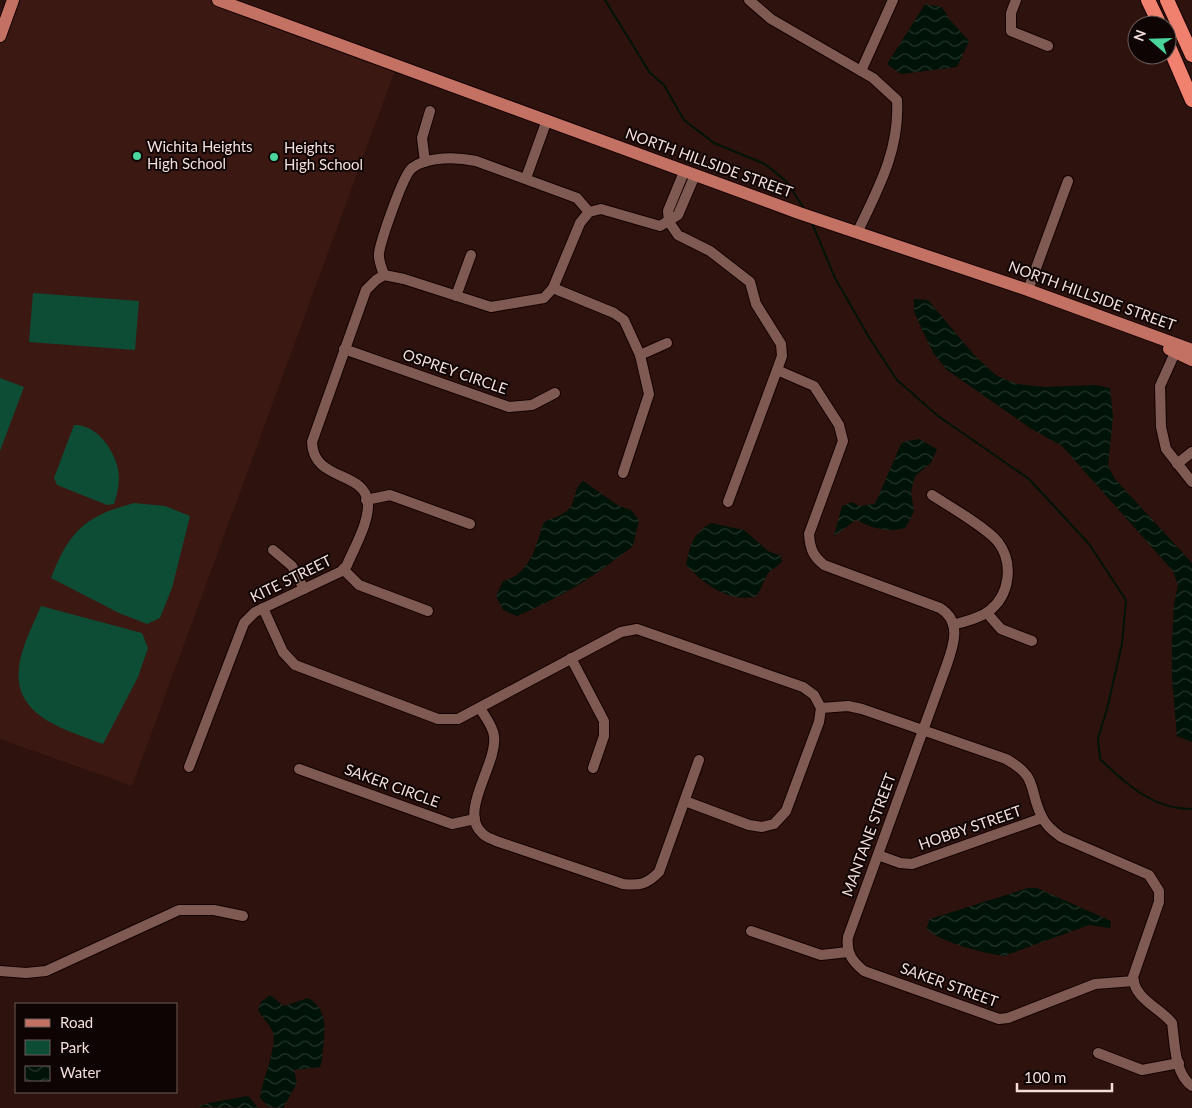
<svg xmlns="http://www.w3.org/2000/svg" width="1192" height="1108" viewBox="0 0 1192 1108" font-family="Lato,sans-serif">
<defs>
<pattern id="water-waves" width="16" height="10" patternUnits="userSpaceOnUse" patternTransform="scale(1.25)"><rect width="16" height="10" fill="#001308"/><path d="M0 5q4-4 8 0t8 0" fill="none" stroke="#26352b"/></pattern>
</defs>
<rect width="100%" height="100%" fill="#2e120d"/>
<path fill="#3c1812" d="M13,0h204l180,65 -265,721 -132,-47v-702z"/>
<g fill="#0d4d35">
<path d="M33,293l106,8 -4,49 -106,-8z"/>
<path d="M0,378l24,9 -24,64z"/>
<path d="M74,425c21,-1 38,22 43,40 4,13 1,27 -3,39l-7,1 -50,-20 -3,-7z"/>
<path d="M134,503l31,3 25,10 -18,72 -12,30 -13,6 -28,-11 -68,-35c18,-47 34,-62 83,-75z"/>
<path d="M41,606l101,27 6,15 -10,29 -35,67c-36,-14 -90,-27 -84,-76 2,-21 14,-43 22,-62z"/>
</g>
<g fill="url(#water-waves)">
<path d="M925,4l17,3 8,13 19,21 -12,26 -56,7 -14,-10z"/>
<path d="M914,299l14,1 47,56 22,20 20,8 27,3 52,-2 14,3 3,29 -5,49 7,13 77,84v179l-15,-6 -5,-57v-39l2,-36 4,-19 -5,-14 -111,-125 -32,-18 -83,-58 -13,-16 -12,-24 -8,-19z"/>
<path d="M919,439l18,10 -6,14 -16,13 -4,16 3,20 -9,16c-17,5 -33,0 -49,-8l-22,16 8,-30 10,-4 7,4 16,-2 27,-62z"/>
<path d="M583,481l36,25 12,4 8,10 -6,26c-35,28 -74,53 -116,70l-14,-6 -7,-14 7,-15c28,-7 32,-34 41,-59 11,-5 25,-8 29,-20 3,-9 2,-14 10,-21z"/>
<path d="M711,523l33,7 24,21 13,5 1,6 -14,11 -11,23c-27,8 -53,-12 -71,-31 4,-20 7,-32 25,-42z"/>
<path d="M1028,888h9l74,33 -1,7 -21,-3 -85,31c-21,-3 -61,-13 -78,-27l4,-10z"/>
<path d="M270,995l14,11 24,-8c24,13 15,40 14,63l-2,6 -26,3 3,13 -14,25 -14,-1 -9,-9c2,-18 17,-50 13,-65 -3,-9 -11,-15 -15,-23l3,-8z"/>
<path d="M248,1096l10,12 -62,-1 13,-4z"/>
</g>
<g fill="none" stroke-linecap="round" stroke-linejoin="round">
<g stroke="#001308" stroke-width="2">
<path d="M605,0l45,73 14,12 20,35 30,23 51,21 21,17 19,29"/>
<path d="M812,223l23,55 35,61 27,41 41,36 91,63 60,65 37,56 -4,44 -15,65 -9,29 2,21c26,25 54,51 92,50"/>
</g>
<g stroke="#150000" stroke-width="12">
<g id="minor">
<path d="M749,0l22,19 102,59 24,22c3,50 -19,89 -40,133"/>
<path d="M1016,0l-5,13v18l37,15"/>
<path d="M861,71l32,-71"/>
<path d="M425,162l-3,-24 8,-27"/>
<path d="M526,178l21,-58"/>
<path d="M669,222l9,13 32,16 40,31 6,22 25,40 1,12 -5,14 37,16 25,39 4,16 -34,93c1,15 4,22 15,31l116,43c23,14 13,39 6,59l-98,270c-2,16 4,24 16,34l135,48 9,-1 87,-34 39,-3"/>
<path d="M669,222l-1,-11 16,-39"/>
<path d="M384,275l20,4 87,28 53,-9 9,-10 27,-65 9,-11 12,-3 59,17 18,-11 17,-40"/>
<path d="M384,275c-2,-7 -6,-14 -5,-22 2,-13 24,-78 33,-85 16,-12 45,-11 64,-7l101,37 12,14"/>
<path d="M553,288l61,25 10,7 16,35 9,39 -26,79"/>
<path d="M1028,290l40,-109"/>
<path d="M456,296l15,-41"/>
<path d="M1178,346l-18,40 1,41 5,22 26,33"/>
<path d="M344,349l165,58 23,-2 23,-12"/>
<path d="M640,355l27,-12"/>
<path d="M1177,464l15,-12"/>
<path d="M932,495c17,11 55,33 66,47 16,21 12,53 -9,69 -10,8 -24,10 -36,14"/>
<path d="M366,500l24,-5 80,29"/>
<path d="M728,502l49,-132"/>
<path d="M273,550l19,16 12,23"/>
<path d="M343,569l16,16 69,26"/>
<path d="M263,608l20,44 12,13 143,54h20l163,-87 16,-3 166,58 11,8 7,13 27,-2 14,3 144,50c33,18 22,30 36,58 4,9 12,15 19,20l88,38 10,16v11l-26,75c2,23 26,30 39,46 3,20 2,50 20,63"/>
<path d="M987,613l14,16 31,12"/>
<path d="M571,658l33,63v15l-11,32"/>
<path d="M480,708c5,9 13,18 14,28 4,27 -36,76 -12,97 3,4 10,6 14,8l127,43c17,2 24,0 36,-12l40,-112"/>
<path d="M189,767l55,-144 11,-11 87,-41 5,-6c7,-17 22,-42 21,-62 -3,-33 -55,-21 -56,-61l54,-152 10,-10 8,-5"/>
<path d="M299,769l153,55 23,-5"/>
<path d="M685,801l64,24 13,2 12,-3 12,-13 33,-89 2,-14"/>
<path d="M878,855l22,8 12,1 130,-46"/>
<path d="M751,931l70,24 27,-3"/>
<path d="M0,971l26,2 20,-2 133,-61h35l29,6"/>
<path d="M1098,1053l44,17 37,-7"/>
</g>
</g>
<g stroke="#150000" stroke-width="14">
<g id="major">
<path d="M218,0l581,213 229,77 164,60"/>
<path d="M0,36l13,-36"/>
<path d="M1169,349l23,11"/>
</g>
</g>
<g stroke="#150000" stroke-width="16">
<g id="highway">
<path d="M1148,0l12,25"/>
<path d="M1167,0l25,55"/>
<path d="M1167,42l25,58"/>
</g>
</g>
<use href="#minor" stroke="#7e5a53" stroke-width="10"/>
<use href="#major" stroke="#c27163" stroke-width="12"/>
<use href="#highway" stroke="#f0816e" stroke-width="14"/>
</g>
<g fill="#4bd49b" stroke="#0e0403" stroke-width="2">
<circle cx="137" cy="156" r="5"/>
<circle cx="274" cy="157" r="5"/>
</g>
<g text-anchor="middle" stroke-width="4" stroke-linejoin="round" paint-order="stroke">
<g font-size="15" fill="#f3deda" stroke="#0e0403" text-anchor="start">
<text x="147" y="152">Wichita Heights<tspan x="147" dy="17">High School</tspan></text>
<text x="284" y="153">Heights<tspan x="284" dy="17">High School</tspan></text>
</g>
<g font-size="15" fill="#f3deda" stroke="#0e0403">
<text transform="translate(709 163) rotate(20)" y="5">NORTH HILLSIDE STREET</text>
<text transform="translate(1092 296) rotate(20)" y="5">NORTH HILLSIDE STREET</text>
<text transform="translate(455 372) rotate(19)" y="5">OSPREY CIRCLE</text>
<text transform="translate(291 579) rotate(-26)" y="5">KITE STREET</text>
<text transform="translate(392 786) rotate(20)" y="5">SAKER CIRCLE</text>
<text transform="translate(970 828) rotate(-19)" y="5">HOBBY STREET</text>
<text transform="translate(869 835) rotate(-70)" y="5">MANTANE STREET</text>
<text transform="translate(949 985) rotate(20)" y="5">SAKER STREET</text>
</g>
</g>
<rect x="15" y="1003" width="162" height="90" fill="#0e0403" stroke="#6a5b59"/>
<rect x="25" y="1019" width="25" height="8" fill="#c27163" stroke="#6a5b59"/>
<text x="60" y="1028" font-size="15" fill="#f3deda">Road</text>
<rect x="25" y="1040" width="25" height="15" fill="#0d4d35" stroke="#6a5b59"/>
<text x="60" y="1053" font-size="15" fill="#f3deda">Park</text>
<rect x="25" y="1066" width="25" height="15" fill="url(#water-waves)" stroke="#6a5b59"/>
<text x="60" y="1078" font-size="15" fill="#f3deda">Water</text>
<g transform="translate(1152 40) rotate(290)"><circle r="24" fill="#0e0403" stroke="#6a5b59"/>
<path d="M0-4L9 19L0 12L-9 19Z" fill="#4bd49b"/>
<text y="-8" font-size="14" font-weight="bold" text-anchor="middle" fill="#f3deda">N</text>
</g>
<path d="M1017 1083v8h95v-8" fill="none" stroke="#f3deda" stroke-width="2.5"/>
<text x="1024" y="1083" font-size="15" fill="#f3deda" stroke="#0e0403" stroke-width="4" paint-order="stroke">100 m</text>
</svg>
